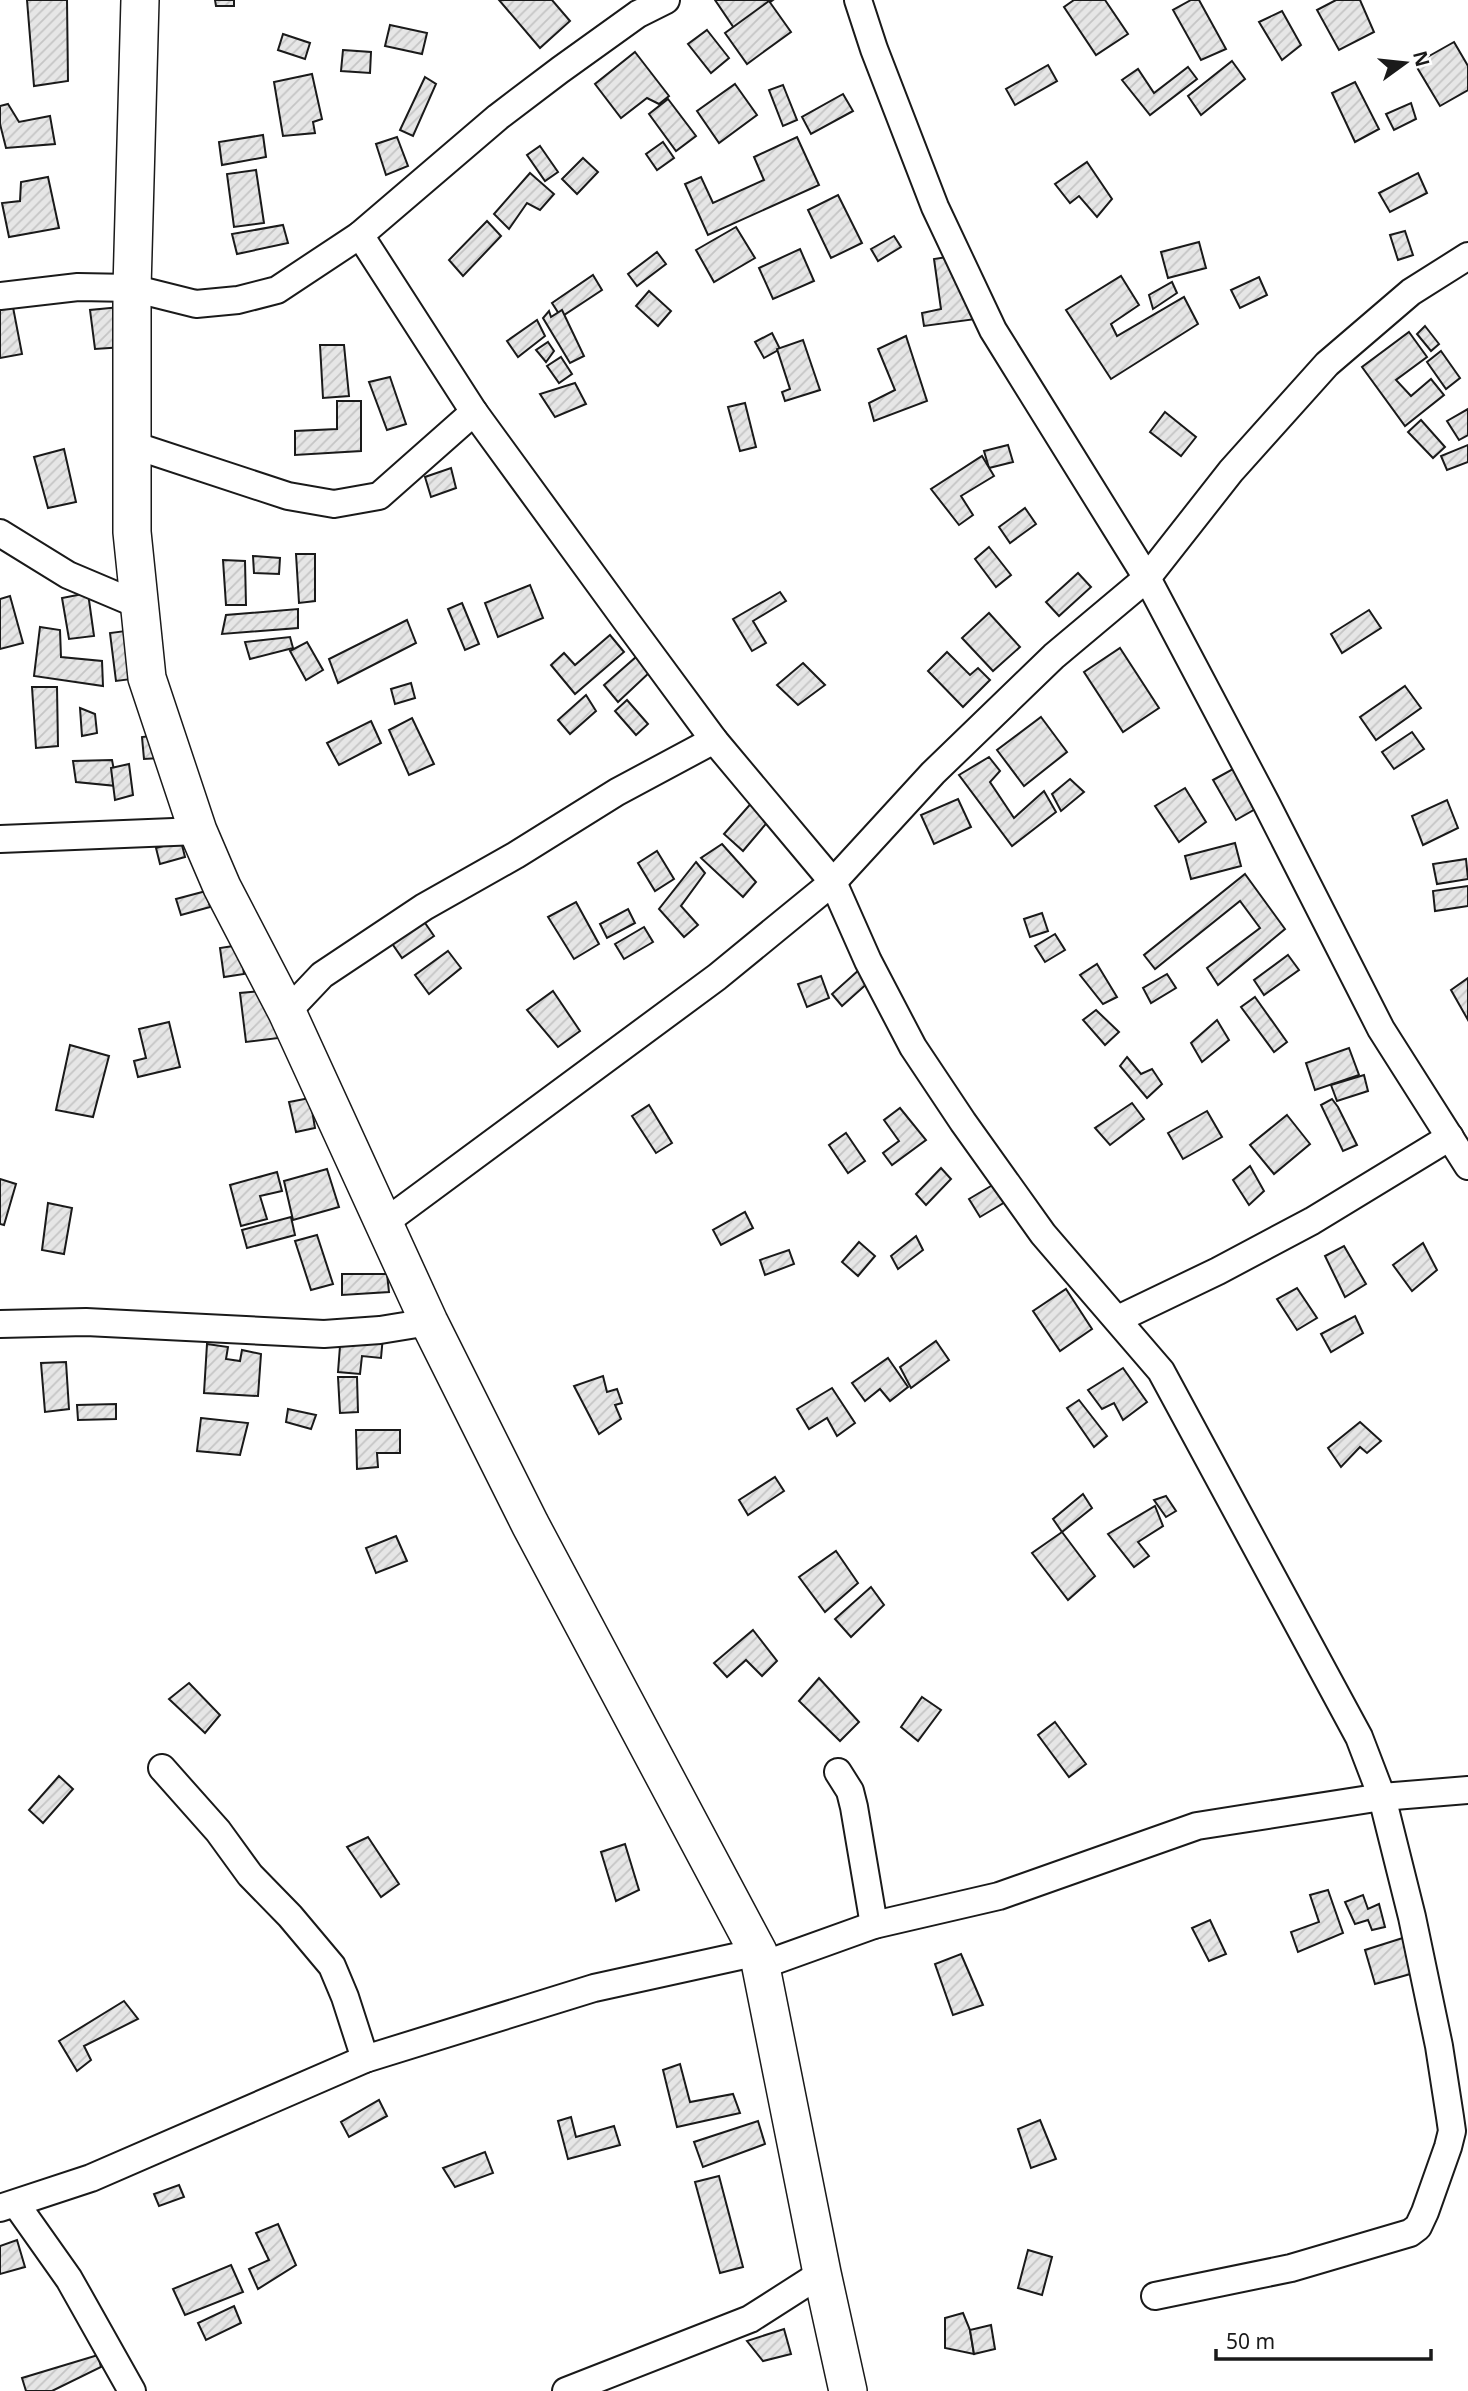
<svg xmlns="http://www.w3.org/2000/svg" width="1468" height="2391" viewBox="0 0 1468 2391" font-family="'Noto Sans',sans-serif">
<defs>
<pattern id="building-hatch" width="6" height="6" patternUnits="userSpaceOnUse" patternTransform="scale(1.75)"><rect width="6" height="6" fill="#e6e6e6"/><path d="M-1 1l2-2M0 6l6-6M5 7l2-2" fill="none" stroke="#c5c5c5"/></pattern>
</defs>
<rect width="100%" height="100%" fill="#fff"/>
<g fill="url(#building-hatch)" stroke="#1a1a1a" stroke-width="2">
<path d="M27,0h40l1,81 -34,5z"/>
<path d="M215,0h19v6h-18z"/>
<path d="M499,0h53l18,21 -30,27z"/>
<path d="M715,0h58l-39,28z"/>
<path d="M1074,0h31l23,34 -32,21 -32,-48z"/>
<path d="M1191,0h8l27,49 -25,11 -28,-50z"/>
<path d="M1336,0h24l14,32 -35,18 -22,-40z"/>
<path d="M769,1l22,31 -44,32 -22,-31z"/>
<path d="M1282,11l19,34 -19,15 -23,-38z"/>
<path d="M390,25l37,8 -5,21 -37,-8z"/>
<path d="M707,30l22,28 -18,15 -23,-29z"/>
<path d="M283,34l27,9 -5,16 -27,-9z"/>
<path d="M1454,42l14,24v24l-28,16 -25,-42z"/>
<path d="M343,50l28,2 -1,21 -29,-2z"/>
<path d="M635,52l34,44 -10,8 -12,-6 -26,20 -26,-34z"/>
<path d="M1232,61l13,18 -44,36 -13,-19z"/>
<path d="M1048,65l9,16 -42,24 -9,-16z"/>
<path d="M1188,67l9,12 -47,36 -28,-35 16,-11 16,24z"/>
<path d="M312,74l10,45 -9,3 2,11 -32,3 -9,-54z"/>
<path d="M425,77l11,7 -23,52 -13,-6z"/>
<path d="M1355,82l24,47 -24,13 -23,-49z"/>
<path d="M735,84l22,31 -38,28 -22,-32z"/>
<path d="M783,85l14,35 -14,6 -14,-36z"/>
<path d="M843,94l10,17 -42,23 -9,-17z"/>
<path d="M668,99l28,37 -20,15 -27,-37z"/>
<path d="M1411,103l5,16 -22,11 -8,-16z"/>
<path d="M8,104l11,18 31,-6 5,28 -49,4 -6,-24v-18z"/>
<path d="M263,135l3,22 -44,8 -3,-23z"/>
<path d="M397,137l11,29 -22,9 -10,-31z"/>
<path d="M797,137l22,48 -111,50 -23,-51 16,-7 12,26 51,-23 -10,-23z"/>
<path d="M663,142l11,16 -17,12 -11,-16z"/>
<path d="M540,146l18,26 -13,9 -18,-26z"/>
<path d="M583,158l15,14 -21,22 -15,-15z"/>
<path d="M1087,162l25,37 -15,18 -18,-21 -9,7 -15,-19z"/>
<path d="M256,170l8,53 -30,4 -7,-53z"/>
<path d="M530,173l24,21 -14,16 -13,-7 -18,26 -15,-15z"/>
<path d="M1418,173l9,20 -37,19 -11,-19z"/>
<path d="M48,177l11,51 -50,9 -7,-34 18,-2 1,-19z"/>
<path d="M838,195l24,48 -31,15 -23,-48z"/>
<path d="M487,221l14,15 -38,40 -14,-16z"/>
<path d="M283,225l5,18 -51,11 -5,-20z"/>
<path d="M736,227l19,31 -41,24 -18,-32z"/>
<path d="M1405,231l8,24 -15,5 -8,-25z"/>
<path d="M894,236l7,11 -23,14 -7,-12z"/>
<path d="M1199,242l7,26 -38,10 -7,-26z"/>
<path d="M800,249l14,32 -41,18 -14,-31z"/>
<path d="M657,252l9,12 -29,22 -9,-12z"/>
<path d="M966,254l10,65 -52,7 -2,-13 19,-4 -7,-50z"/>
<path d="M593,275l9,15 -41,27 -9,-14z"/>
<path d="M1121,276l18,29 -28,19 6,12 67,-39 14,27 -87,55 -45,-69z"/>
<path d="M1259,277l8,18 -27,13 -9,-18z"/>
<path d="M1172,282l5,11 -24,16 -4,-14z"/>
<path d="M649,291l22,20 -13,15 -22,-20z"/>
<path d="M12,302l10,52 -22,4v-55z"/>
<path d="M120,307l4,40 -29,2 -5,-39z"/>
<path d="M562,310l22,46 -14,7 -27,-45 6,-7 2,6z"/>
<path d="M537,320l8,16 -27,21 -11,-16z"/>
<path d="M1425,326l14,18 -8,7 -14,-17z"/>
<path d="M1409,332l18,25 -31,23 15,16 20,-17 13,16 -39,31 -43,-59z"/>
<path d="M772,333l8,16 -16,9 -9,-16z"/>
<path d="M906,336l21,65 -53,20 -5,-18 26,-13 -17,-41z"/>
<path d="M803,340l17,50 -35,11 -3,-9 8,-3 -13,-40z"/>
<path d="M548,342l6,9 -8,11 -10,-12z"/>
<path d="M320,345h24l5,51 -26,2z"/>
<path d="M1441,351l19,27 -14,11 -19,-27z"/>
<path d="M561,357l11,17 -13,9 -12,-17z"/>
<path d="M390,377l16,47 -19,6 -18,-48z"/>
<path d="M575,383l11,21 -31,13 -15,-23z"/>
<path d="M337,401h24v50l-66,4v-24l42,-2z"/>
<path d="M745,403l11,44 -16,4 -12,-44z"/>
<path d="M1468,409v26l-9,5 -12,-19z"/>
<path d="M1165,412l31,25 -15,19 -31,-24z"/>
<path d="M1421,420l24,27 -12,11 -25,-26z"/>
<path d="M1008,445l5,17 -24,6 -5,-17z"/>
<path d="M1468,445v17l-21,8 -6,-14z"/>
<path d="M64,449l12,53 -28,6 -14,-51z"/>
<path d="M982,456l12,20 -33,20 12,19 -14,10 -28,-36z"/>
<path d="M451,468l5,20 -25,9 -6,-20z"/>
<path d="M1025,508l11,16 -26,19 -11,-16z"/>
<path d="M989,547l22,28 -15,12 -21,-28z"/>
<path d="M296,554h19v47l-16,2z"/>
<path d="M253,556l27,2 -1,16 -25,-1z"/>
<path d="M223,560l22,1 1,44h-20z"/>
<path d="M1078,573l13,14 -32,29 -13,-14z"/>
<path d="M530,585l13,33 -45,19 -13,-34z"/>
<path d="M780,592l6,9 -33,20 13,22 -14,8 -19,-32z"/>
<path d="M88,593l6,43 -25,3 -7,-41z"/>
<path d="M10,596l13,47 -23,6v-50z"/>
<path d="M462,603l17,41 -14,6 -17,-41z"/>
<path d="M298,609v19l-76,6 4,-19z"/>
<path d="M1369,610l12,18 -39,25 -11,-19z"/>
<path d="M989,613l31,34 -27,24 -31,-33z"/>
<path d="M407,620l9,23 -78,40 -9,-24z"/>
<path d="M40,627l20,3 1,27 41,4 1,25 -69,-10z"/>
<path d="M133,630l7,48 -24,3 -6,-48z"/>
<path d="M610,635l14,17 -49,42 -24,-29 13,-12 11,12z"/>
<path d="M290,637l3,11 -43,11 -5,-17z"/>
<path d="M307,642l16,28 -17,10 -16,-29z"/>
<path d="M1120,648l39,60 -36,24 -39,-60z"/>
<path d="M947,652l23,23 8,-7 12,12 -27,27 -35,-36z"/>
<path d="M636,657l14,15 -32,30 -14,-17z"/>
<path d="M803,663l22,22 -27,20 -21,-20z"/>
<path d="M411,683l4,15 -20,6 -4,-15z"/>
<path d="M1405,686l16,22 -45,32 -16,-23z"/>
<path d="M32,687h25l1,59 -22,2z"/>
<path d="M586,695l10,16 -26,23 -12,-14z"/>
<path d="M627,700l21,24 -12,11 -21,-24z"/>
<path d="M80,708l15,6 2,19 -15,3z"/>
<path d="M1041,717l26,35 -43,34 -27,-36z"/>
<path d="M412,718l22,46 -25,11 -20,-45z"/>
<path d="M371,721l10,22 -42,22 -12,-22z"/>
<path d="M1412,732l12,17 -30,20 -12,-17z"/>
<path d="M157,735l3,23 -16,1 -2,-22z"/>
<path d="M989,757l11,14 -10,11 24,36 30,-27 12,21 -44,34 -53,-71z"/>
<path d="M112,760l5,26 -41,-4 -3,-21z"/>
<path d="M129,764l4,31 -18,5 -4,-32z"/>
<path d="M1242,764l22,40 -28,16 -23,-40z"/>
<path d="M1070,779l14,13 -23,19 -9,-17z"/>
<path d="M1185,788l21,34 -27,20 -24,-36z"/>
<path d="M958,799l13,28 -37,17 -13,-29z"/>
<path d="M754,800l16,19 -27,32 -19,-17z"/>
<path d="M1447,800l11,28 -35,17 -11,-29z"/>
<path d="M181,841l4,16 -25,7 -4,-16z"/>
<path d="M1235,843l6,23 -50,13 -6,-23z"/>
<path d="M722,844l34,38 -13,15 -42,-39z"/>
<path d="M657,851l17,28 -19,12 -17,-28z"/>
<path d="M1466,859l2,20 -31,5 -4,-20z"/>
<path d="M696,862l9,11 -24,33 17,19 -14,12 -25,-28z"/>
<path d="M1245,874l40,55 -67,56 -11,-17 53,-40 -20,-27 -85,68 -11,-14z"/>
<path d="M1468,886v20l-33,5 -2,-20z"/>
<path d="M206,891l4,16 -29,8 -5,-16z"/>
<path d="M576,902l23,42 -25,15 -26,-42z"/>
<path d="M628,909l7,14 -28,15 -7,-14z"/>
<path d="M1042,913l6,18 -18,6 -6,-18z"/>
<path d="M423,920l11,16 -32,22 -11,-16z"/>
<path d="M644,927l9,15 -29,17 -9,-15z"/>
<path d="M1055,934l10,16 -20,12 -10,-16z"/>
<path d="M240,945l4,29 -20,3 -4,-29z"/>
<path d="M448,951l13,17 -32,26 -14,-19z"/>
<path d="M1288,955l11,15 -35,25 -10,-15z"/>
<path d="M1097,964l20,33 -14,7 -23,-29z"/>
<path d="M860,969l10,12 -28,25 -10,-12z"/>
<path d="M1167,974l9,14 -25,15 -8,-15z"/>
<path d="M821,976l8,22 -22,9 -9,-23z"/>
<path d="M1468,978v42l-17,-30z"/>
<path d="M273,990l6,48 -33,4 -6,-49z"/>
<path d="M553,991l27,40 -22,16 -31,-37z"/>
<path d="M1255,997l32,45 -13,10 -33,-45z"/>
<path d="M1096,1010l23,22 -14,13 -22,-25z"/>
<path d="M1217,1020l12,20 -27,22 -11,-19z"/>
<path d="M169,1022l11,45 -42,10 -4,-16 12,-3 -7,-29z"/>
<path d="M70,1045l39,11 -16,61 -37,-7z"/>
<path d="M1349,1048l10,27 -44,15 -9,-27z"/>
<path d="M1127,1057l14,17 11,-5 10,15 -15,14 -27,-32z"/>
<path d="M1364,1075l4,16 -31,10 -6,-16z"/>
<path d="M310,1098l5,30 -19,4 -7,-30z"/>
<path d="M1332,1099l6,8 19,38 -14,6 -22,-46z"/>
<path d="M1132,1103l12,16 -34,26 -15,-17z"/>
<path d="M649,1105l23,38 -16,10 -24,-37z"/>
<path d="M900,1108l26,32 -34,25 -9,-12 16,-12 -15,-21z"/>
<path d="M1207,1111l15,26 -39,22 -15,-26z"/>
<path d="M1287,1115l23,29 -36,30 -24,-29z"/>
<path d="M846,1133l19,28 -17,12 -19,-28z"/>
<path d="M1250,1166l14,25 -15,14 -16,-25z"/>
<path d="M941,1168l10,11 -25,26 -10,-11z"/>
<path d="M327,1169l12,38 -46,13 -9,-39z"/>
<path d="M277,1172l5,19 -22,5 7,23 -26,7 -11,-41z"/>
<path d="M0,1179l16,5 -12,41 -4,-1z"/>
<path d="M1001,1180l11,18 -32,19 -11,-18z"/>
<path d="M48,1203l24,5 -8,46 -22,-4z"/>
<path d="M745,1212l8,16 -32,17 -8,-15z"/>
<path d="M291,1217l4,18 -48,13 -5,-18z"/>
<path d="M317,1235l16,49 -22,6 -16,-49z"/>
<path d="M916,1236l7,14 -25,19 -7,-13z"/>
<path d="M859,1242l16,14 -17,20 -16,-14z"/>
<path d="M1423,1243l14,27 -25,21 -19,-26z"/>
<path d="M1344,1246l22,38 -21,13 -20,-41z"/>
<path d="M789,1250l5,14 -29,11 -5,-15z"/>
<path d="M342,1274h45l2,18 -47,3z"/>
<path d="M1297,1288l20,30 -20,12 -20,-31z"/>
<path d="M1066,1289l26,40 -32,22 -27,-40z"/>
<path d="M1355,1316l8,17 -32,19 -10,-18z"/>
<path d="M341,1333l42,3 -2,22 -19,-2 -2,18 -22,-2z"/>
<path d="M936,1341l13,19 -38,28 -11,-21z"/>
<path d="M207,1344l21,3 -2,12 14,2 2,-11 19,4 -3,42 -54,-3z"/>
<path d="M888,1358l20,29 -18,14 -10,-12 -15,12 -13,-18z"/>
<path d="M66,1362l3,47 -24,3 -4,-49z"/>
<path d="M1123,1368l24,34 -24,18 -9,-17 -12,6 -14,-19z"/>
<path d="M603,1376l4,16 10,-3 5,14 -7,2 6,14 -22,15 -25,-48z"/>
<path d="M338,1377h19l1,35 -18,1z"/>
<path d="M832,1388l23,35 -18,13 -10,-18 -18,11 -12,-20z"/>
<path d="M1079,1400l28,36 -13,11 -27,-39z"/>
<path d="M116,1404v15l-38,1 -1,-15z"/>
<path d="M288,1409l28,6 -5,14 -25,-7z"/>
<path d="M201,1418l47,5 -8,32 -43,-4z"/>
<path d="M1360,1422l21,19 -14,12 -7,-6 -19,20 -13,-19z"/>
<path d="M356,1430h44v23h-23l1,14 -21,2z"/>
<path d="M775,1477l9,14 -36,24 -9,-15z"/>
<path d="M1083,1494l9,14 -30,24 -9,-13z"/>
<path d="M1166,1496l10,15 -10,6 -12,-17z"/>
<path d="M1155,1506l8,20 -25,16 11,14 -15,11 -26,-33z"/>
<path d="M1062,1532l33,44 -27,24 -36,-47z"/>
<path d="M396,1536l11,25 -31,12 -10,-25z"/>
<path d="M836,1551l22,32 -33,29 -26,-35z"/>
<path d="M871,1587l13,18 -33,32 -16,-18z"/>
<path d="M753,1630l24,31 -15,15 -16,-16 -19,17 -13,-14z"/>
<path d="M819,1678l40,44 -19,19 -41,-40z"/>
<path d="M189,1683l31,32 -15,18 -36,-34z"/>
<path d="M922,1697l19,13 -23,31 -17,-14z"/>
<path d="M1055,1722l31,42 -17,13 -31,-42z"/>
<path d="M59,1776l14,13 -30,34 -14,-13z"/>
<path d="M368,1837l31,47 -18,13 -34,-50z"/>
<path d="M625,1844l14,46 -23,11 -15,-49z"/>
<path d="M1328,1890l15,43 -45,19 -7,-20 28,-10 -9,-27z"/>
<path d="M1363,1895l5,14 11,-5 6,23 -13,3 -4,-10 -13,4 -10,-22z"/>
<path d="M1210,1920l16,34 -17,7 -17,-33z"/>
<path d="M1412,1935l9,36 -46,13 -10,-34z"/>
<path d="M961,1954l22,51 -30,10 -18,-51z"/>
<path d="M124,2001l14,18 -54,27 7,14 -14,11 -18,-30z"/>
<path d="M680,2064l10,38 43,-8 7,19 -63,14 -14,-57z"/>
<path d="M379,2100l8,16 -38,21 -8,-15z"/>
<path d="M571,2117l5,20 38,-11 6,19 -52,14 -10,-38z"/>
<path d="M1040,2120l16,39 -25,9 -13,-39z"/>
<path d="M758,2121l7,23 -62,23 -9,-25z"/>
<path d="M485,2152l8,21 -38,14 -12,-19z"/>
<path d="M719,2176l24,91 -23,6 -25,-91z"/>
<path d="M179,2185l5,12 -25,9 -5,-12z"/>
<path d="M278,2224l18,41 -38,24 -9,-20 20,-9 -13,-27z"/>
<path d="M17,2240l8,27 -25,7v-28z"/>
<path d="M1028,2250l24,7 -10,38 -24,-7z"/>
<path d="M231,2265l12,27 -58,23 -12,-26z"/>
<path d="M234,2306l7,17 -35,17 -8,-17z"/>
<path d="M963,2313l7,17 4,24 -29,-6v-30z"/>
<path d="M991,2325l4,24 -21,5 -4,-24z"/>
<path d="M784,2329l7,25 -28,7 -16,-20z"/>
<path d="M98,2355l3,12 -49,24h-26l-4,-13z"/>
</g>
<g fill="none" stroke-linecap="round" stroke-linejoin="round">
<g stroke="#1a1a1a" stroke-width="30">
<g id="street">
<path d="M858,0l16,49 61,158 58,123 154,248 119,225 115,226 87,137"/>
<path d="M360,235l114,177 153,210 87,118 119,142 35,79 45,86 50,75 80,112 118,137 198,366 23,60 30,120 27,129 11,71 2,14 -4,16 -23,65 -7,15 -8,6 -119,35 -136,28"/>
<path d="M0,296l78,-9 54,1 64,16 42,-4 39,-10 83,-55 138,-118 62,-47 78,-56 28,-14"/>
<path d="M133,445l155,51 46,8 45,-8 95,-84"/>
<path d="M0,533l68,42 71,30"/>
<path d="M0,839l198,-8"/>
<path d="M287,1012l35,-37 102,-68 92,-52 101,-63 97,-52"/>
<path d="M384,1223l333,-246 116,-95 100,-109 121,-117 93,-78 84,-107 96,-107 84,-72 57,-36"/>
<path d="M1118,1319l100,-48 94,-50 138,-84"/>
<path d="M0,1324l86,-2 238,12 56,-4 49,-8"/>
<path d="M162,1768l56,63 32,44 40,41 42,50 13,31 20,62"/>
<path d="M838,1772l12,19 4,16 20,118"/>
<path d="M760,1966l114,-41 125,-29 198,-70 185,-29 86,-7"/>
<path d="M16,2204l53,75 63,112"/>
<path d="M0,2208l91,-30 274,-119 229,-71 164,-36"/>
<path d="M566,2391l184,-72 72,-46"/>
</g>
</g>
<g stroke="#1a1a1a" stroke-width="40">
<path id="secondary" d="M140,0l-8,288v244l15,146 51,153 24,56 65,125 142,310 101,202 228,428 64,321 26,118"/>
</g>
<use href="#street" stroke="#fff" stroke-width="26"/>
<use href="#secondary" stroke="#fff" stroke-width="37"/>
</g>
<g transform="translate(1405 63) rotate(75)" stroke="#ffffff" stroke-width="5" paint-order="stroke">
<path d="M0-5L12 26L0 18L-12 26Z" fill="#1a1a1a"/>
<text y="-10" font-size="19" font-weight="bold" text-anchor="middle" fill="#1a1a1a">N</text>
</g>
<path d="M1216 2349v10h215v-10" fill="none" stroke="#1a1a1a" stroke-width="3.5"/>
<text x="1226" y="2349" font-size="21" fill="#1a1a1a" stroke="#ffffff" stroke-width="5" paint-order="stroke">50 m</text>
</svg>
